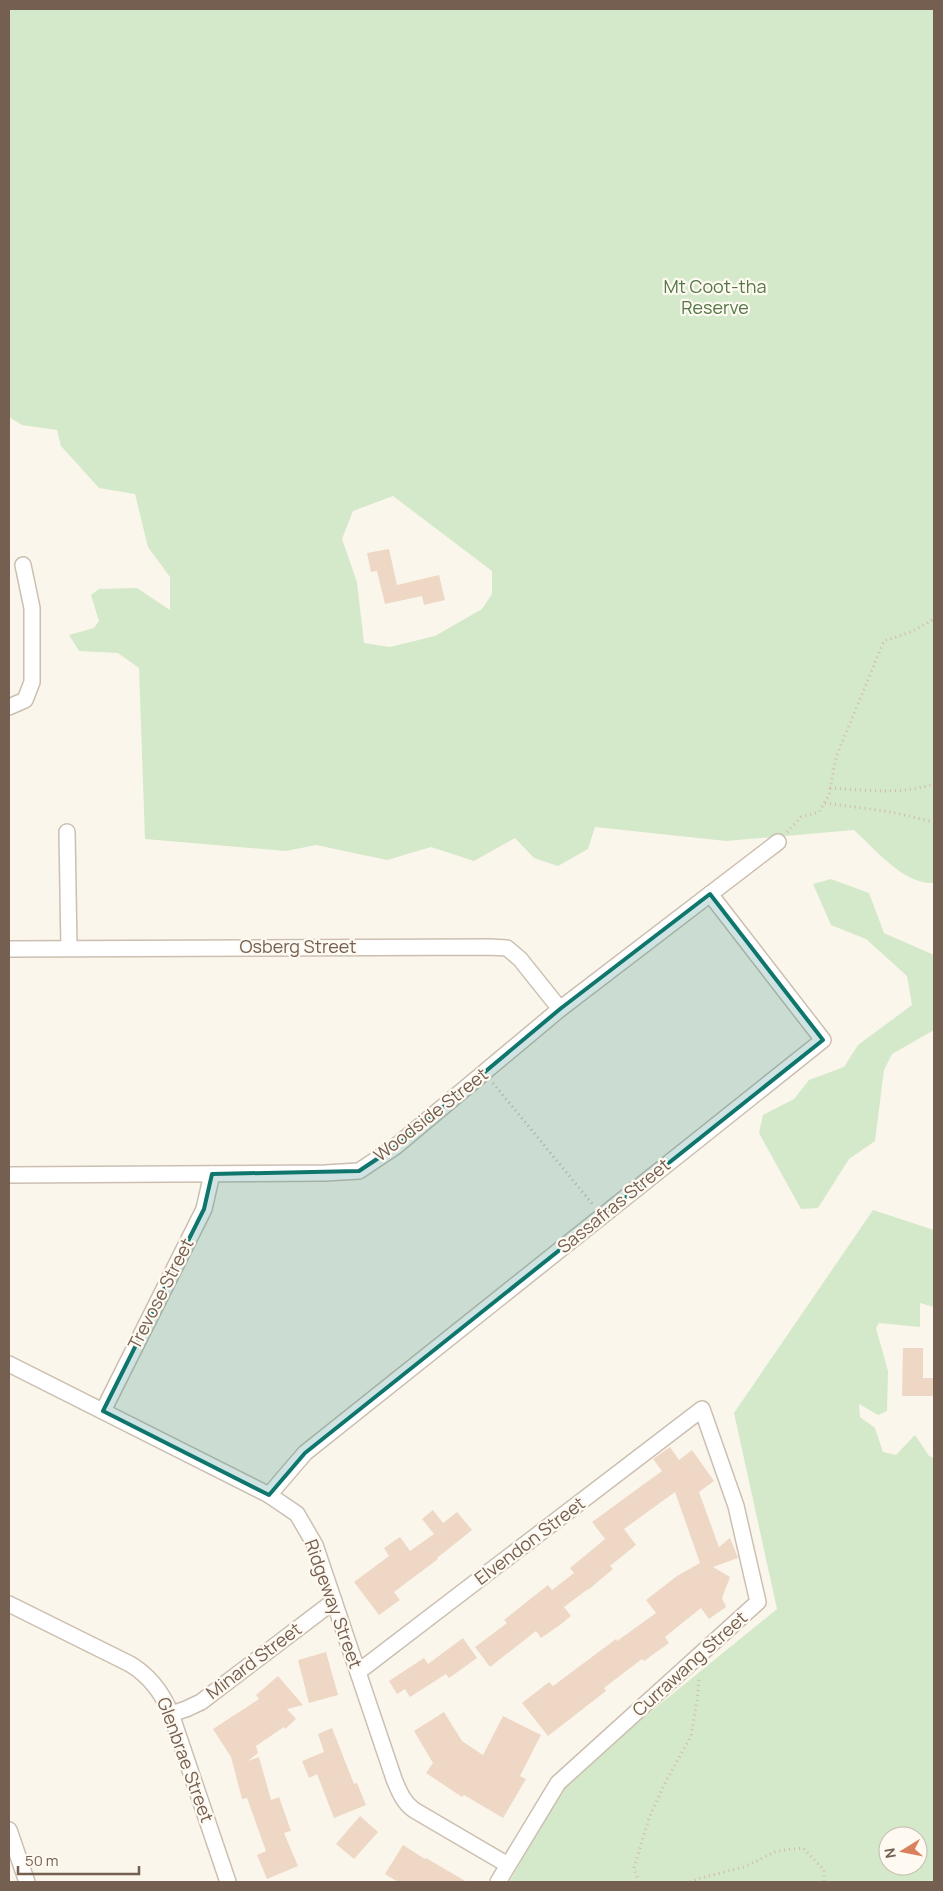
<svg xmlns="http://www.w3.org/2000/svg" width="943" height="1891" viewBox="0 0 943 1891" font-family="Manrope,sans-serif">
<rect width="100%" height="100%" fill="#fbf6eb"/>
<g fill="#d4e8ca" fill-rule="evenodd">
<path d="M9,9h925v874c-30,2 -59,-34 -80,-53l-128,11 -131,-14 -7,22 -30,17 -24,-8 -19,-20 -41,23 -43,-14 -44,13 -71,-15 -30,6 -141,-12 -6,-171 -21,-15 -39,-2 -10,-16 25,-7 5,-7 -8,-26 8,-6 38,-1 33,22v-33l-22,-30 -13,-53 -36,-6 -38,-42 -4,-16 -35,-5 -13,-8zM393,496l99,75v23l-10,15 -47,27 -45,11 -26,-4 -7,-61 -15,-43 11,-28z"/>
<path d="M831,879l38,14 15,40 50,22v75l-42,24 -8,16 -9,71 -26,18 -31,49 -17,1 -42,-76 4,-18 31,-16 15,-19 35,-13 14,-22 54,-40 -5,-29 -41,-37 -35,-14 -18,-41z"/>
<path d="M873,1210l61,20v77l-14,-4v24l-41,-4 -3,5 12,43 -1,40 -9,4 -19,-11 1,13 15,11 8,24 13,3 19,-20 14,21 5,2v424h-425l60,-104 208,-169 -43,-196zM888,1836h30v30h-30z"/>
</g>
<g fill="#eed8c5">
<path d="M389,549l8,36 42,-10 6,25 -21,5 -2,-9 -37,8 -8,-33 -6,1 -4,-19z"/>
<path d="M903,1348h20v30h11v18h-32z"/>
<path d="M670,1447l9,13 13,-10 22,31 -15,11 20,55 11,-9 8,20 -25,9 17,10 -8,21 4,9 -17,12 -8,-11 -36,29 4,6 -25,18 -2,-2 -38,29 2,3 -58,45 -26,-33 27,-21 4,4 63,-47 1,2 39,-28 -10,-13 31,-24 23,-13 -25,-71 -51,37 12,16 -26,21 3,3 -25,21v-1l-24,18 7,9 -11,9 -19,13 -5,-7 -46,36 -15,-20 32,-24 -3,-3 44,-35 4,5 22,-17 -4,-5 35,-29 -13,-17 70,-51 -9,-12z"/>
<path d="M433,1510l10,13 14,-11 15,18 -35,28 1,1 -44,33 6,8 -21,15 -25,-33 35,-26 -5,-8 16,-11 10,14 24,-17 -12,-15z"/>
<path d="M463,1638l14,20 -28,20 -3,-4 -36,23 -5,-8 -8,5 -8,-13 35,-23 4,6z"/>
<path d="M326,1652l12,43 -29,8 -11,-43z"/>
<path d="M278,1676l25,29 -16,4 9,10 -11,10 -1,-2 -28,19 2,7 -10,8 11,-4 12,43 8,-3 12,34 -7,2 14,33 -31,13 -10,-24 9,-4 -19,-53 -5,1 -11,-42 -18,-28 46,-30 -3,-4z"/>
<path d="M444,1712l18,29 21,14 20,-39 38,19 -21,41 6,3 -23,39 -39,-23 -2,2 -36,-24 7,-10 -19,-32z"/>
<path d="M332,1728l22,56 3,-1 9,22 -32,13 -17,-44 -8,4 -7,-17 22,-9 -6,-18z"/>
<path d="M360,1816l18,16 -24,27 -18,-15z"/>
<path d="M403,1845l22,14 1,-1 41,24h-69l-13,-8z"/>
</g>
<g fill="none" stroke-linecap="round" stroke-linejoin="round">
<g stroke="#ccbfb1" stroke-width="18">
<g id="street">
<path d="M9,707l16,-7 7,-18v-74l-9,-43"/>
<path d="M67,832l2,116"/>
<path d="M9,949l480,-2 18,1 13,11 40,50"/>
<path d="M9,1175l316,-2 34,-2 36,-24 165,-138 218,-167"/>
<path d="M9,1364l260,131 28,19 18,31 79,234c5,12 9,23 20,31l94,55"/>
<path d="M103,1411l101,-202 8,-35"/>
<path d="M269,1495l36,-42 518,-413 -113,-146"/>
<path d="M9,1604l121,60c20,12 32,28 41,50l57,168"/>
<path d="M358,1672l344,-263 34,97 22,96 -200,181 -60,99"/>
<path d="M171,1714l15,-5 15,-7 133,-101"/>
<path d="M9,1830l18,52"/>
</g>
</g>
<g stroke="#d3bba7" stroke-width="3" stroke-dasharray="1 4" stroke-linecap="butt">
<path d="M830,788c35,2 71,7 104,-4"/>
<path d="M825,803l66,9 43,10"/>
<path d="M787,832l14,-15 18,-5 10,-17 7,-38 48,-116 27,-9 23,-13"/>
<path d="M493,1083l101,123"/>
<path d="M639,1882l-5,-14 15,-50 16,-35 26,-47 6,-35 2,-24"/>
<path d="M690,1882l7,-3 47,-12 33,-16 26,-3 21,22v12"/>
</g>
<use href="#street" stroke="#fff" stroke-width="15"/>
</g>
<path fill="#0f766e" fill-opacity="0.2" stroke="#0f766e" stroke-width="4" stroke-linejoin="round" d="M710,894l113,146 -518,413 -36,42 -166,-84 101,-202 8,-35 147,-3 36,-24 165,-138z"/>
<g text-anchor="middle" stroke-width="4.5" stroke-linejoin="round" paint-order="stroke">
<g font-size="18" fill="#547849" stroke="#fef9f1">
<text x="715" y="293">Mt Coot-tha<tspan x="715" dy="21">Reserve</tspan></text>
</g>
<g font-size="18" fill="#745f50" stroke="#fef9f1">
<text x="298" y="953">Osberg Street</text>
<text transform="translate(431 1115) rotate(-38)" y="6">Woodside Street</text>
<text transform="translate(614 1206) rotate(-39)" y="6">Sassafras Street</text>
<text transform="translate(161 1294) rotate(-63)" y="6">Trevose Street</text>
<text transform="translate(530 1541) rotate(-37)" y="6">Elvendon Street</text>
<text transform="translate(333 1604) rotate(70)" y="6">Ridgeway Street</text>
<text transform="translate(254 1661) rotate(-37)" y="6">Minard Street</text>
<text transform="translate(690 1664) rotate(-42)" y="6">Currawang Street</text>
<text transform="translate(185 1760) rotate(70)" y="6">Glenbrae Street</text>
</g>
</g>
<rect width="943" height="1891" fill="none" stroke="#745f50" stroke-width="20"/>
<g transform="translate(903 1851) rotate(260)"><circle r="24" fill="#fef9f1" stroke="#c7bbb1"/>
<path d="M0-4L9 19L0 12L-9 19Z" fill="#d9805c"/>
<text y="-8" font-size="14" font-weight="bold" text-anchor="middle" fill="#745f50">N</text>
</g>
<path d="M18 1866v8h121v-8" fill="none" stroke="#745f50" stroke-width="2.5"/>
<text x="25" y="1866" font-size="15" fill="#745f50" stroke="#fef9f1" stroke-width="4" paint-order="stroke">50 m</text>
</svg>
